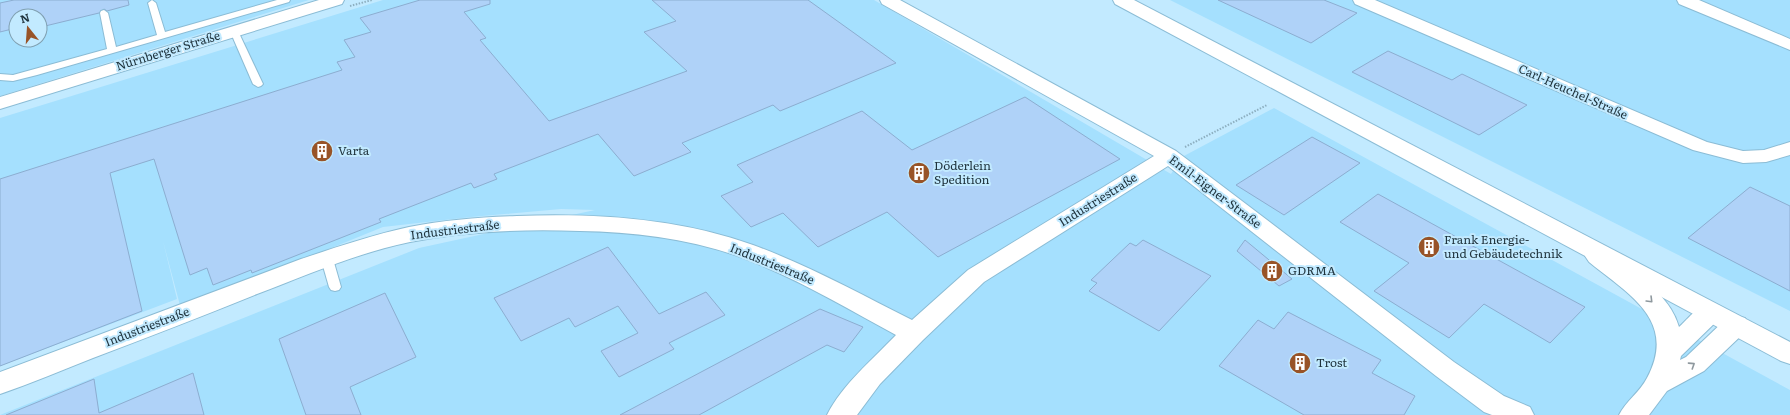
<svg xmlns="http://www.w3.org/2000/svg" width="1790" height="415" viewBox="0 0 1790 415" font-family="Literata,serif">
<rect width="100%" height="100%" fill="#c2eaff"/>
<g fill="#a5e0fe" fill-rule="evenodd">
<path d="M0,0h309l-309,96zM16,16h24v24h-24z"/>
<path d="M383,0h491l297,174 11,-17 92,-49 516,282v25h-1790l419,-167 176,-38 -34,-1 -90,8 -88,10 -202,82 -18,-68 14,58 -177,67v-248z"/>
<path d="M1170,0h620v311z"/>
</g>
<g fill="#afd2f8" stroke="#8cadd0">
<path d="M14,0h114l1,5 -22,6 -3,-2 -5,4 -58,14 -1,-11h-24v12l-16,4v-29z"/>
<path d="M420,0h70v4l-26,8 22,26 -6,2 69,81 138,-50 -43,-39 32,-11 -24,-21h156l88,63 -116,48 -7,-6 -91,38 9,9 -57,24 -36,-42 -104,40 3,5 -23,9 -3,-5 -92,36 2,3 -129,51 -1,-3 -38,15 -6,-17 -17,7 -36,-116 -44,14 32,138 -142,55v-187l342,-109 -5,-8 18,-5 -11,-17 27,-8 -11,-14z"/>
<path d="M1218,0h106l33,13 -46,30z"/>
<path d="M1388,51l64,29 10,-6 65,31 -48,30 -127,-63z"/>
<path d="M1025,97l95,62 -182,98 -51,-45 -69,35 -35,-34 -32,14 -30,-31 32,-14 -16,-17 125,-54 50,39z"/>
<path d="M1312,137l48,26 -76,52 -48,-30z"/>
<path d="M1750,187l40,19v85l-102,-53z"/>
<path d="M1378,194l153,84 54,29 -35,36 -66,-39 -35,34 -75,-47 35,-28 -69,-41z"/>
<path d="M1143,240l68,36 -52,55 -70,-40 8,-8 -6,-3 39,-37 6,3z"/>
<path d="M1245,240l47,39 -13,7 -42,-35z"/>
<path d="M608,247l51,67 47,-22 19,23 -56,28 5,6 -55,28 -18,-26 37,-18 -20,-27 -43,21 -6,-9 -48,23 -27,-43z"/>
<path d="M385,293l31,64 -66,30 11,28h-55l-27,-76z"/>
<path d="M820,309l43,18 -19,25 -17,-7 -128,70h-79z"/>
<path d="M1288,312l93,48 -9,13 43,23 -11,19h-100l-85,-49 39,-46 16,9z"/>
<path d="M193,373l11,42h-198l88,-36 5,34z"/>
</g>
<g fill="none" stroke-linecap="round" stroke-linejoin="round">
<g stroke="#8bbcd5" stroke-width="2">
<g id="lane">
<path d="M152,0l4,3 9,29 112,-32h13l-1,2 -252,73 -24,6 -13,-1v-6l13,1 94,-26 -7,-36 1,-2 3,-1 4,3 8,34 41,-12 -9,-32z"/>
<path d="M234,28l4,3 25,53 -2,2 -3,1 -5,-3 -23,-53z"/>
<path d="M327,255l4,1 2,3 8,28 -2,3 -4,1 -4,-1 -2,-3 -8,-28 2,-3z"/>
</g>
</g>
<g stroke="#8bbcd5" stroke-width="2">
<g id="street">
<path d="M880,0h20l276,151 278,211 50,34 26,11 4,8h-42l-8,-3 -48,-36 -268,-210 -184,116 -61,58 -43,44 -23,31h-30c15,-30 46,-56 69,-80 -52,-28 -105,-60 -161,-80 -50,-17 -103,-23 -155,-24 -56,-2 -115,0 -170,11 -53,11 -103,33 -153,52 -54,22 -109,43 -164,64 -31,12 -61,25 -93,36v-22l301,-113c36,-12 71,-24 108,-32 35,-7 71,-10 108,-11 79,-3 161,2 236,29 55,20 107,49 159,75l56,-50 186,-114 -272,-152z"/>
<path d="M1353,0h22l332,142 36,9 21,-1 26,-8v13l-24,7 -23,1 -50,-13 -338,-146z"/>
<path d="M1677,0h22l91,39v11l-111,-46z"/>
</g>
</g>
<g stroke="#8bbcd5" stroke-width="2">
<g id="secondary">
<path d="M319,0h25l-2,4 -342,105v-12z"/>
<path d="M1597,248l8,2c27,22 64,42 74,77 13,-12 22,-27 41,-21l3,6 -3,6 -39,38 -1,4 6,-3 41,-39 9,-2 9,2 4,7 -4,7 -41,39 -37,20 -18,24h-30c7,-14 21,-23 28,-37 31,-58 -19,-84 -58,-116l-4,-6 4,-6z"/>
</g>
</g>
<g stroke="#8bbcd5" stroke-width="2">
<path id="primary" d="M1113,0h21l656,342v22l-9,-3 -666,-357z"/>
</g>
<g stroke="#8dafc0" stroke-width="2" stroke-dasharray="1.5 1.5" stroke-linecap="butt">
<path d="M350,6l22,-6"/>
<path d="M1185,147l82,-42"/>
</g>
<use href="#lane" fill="#fff" fill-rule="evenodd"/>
<use href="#street" fill="#fff" fill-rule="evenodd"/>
<use href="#secondary" fill="#fff" fill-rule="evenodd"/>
<use href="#primary" fill="#fff" fill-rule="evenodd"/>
</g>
<defs><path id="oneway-chevron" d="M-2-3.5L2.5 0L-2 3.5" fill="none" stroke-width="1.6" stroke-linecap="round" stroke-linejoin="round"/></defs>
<g stroke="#8e989e">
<use href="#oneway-chevron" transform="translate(1650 300) rotate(45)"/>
<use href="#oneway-chevron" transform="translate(1692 365) rotate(-33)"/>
</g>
<defs>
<g id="building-disc" transform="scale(1.15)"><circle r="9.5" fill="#985327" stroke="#c2eaff"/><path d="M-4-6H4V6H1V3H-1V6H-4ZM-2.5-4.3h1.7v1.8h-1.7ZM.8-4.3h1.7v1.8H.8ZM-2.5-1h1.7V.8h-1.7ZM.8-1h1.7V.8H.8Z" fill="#fff"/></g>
</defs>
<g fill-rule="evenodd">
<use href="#building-disc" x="322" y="151"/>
<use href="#building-disc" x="919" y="173"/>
<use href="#building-disc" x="1429" y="247"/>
<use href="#building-disc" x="1272" y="271"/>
<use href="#building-disc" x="1300" y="363"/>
</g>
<g text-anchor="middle" stroke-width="4" stroke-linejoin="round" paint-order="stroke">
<g font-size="12" fill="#1e323c" stroke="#c2eaff">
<text transform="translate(168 51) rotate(-17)" y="4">Nürnberger Straße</text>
<text transform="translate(1573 92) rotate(24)" y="4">Carl-Heuchel-Straße</text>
<text transform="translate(1215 192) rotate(37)" y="4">Emil-Eigner-Straße</text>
<text transform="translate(1098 200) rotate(-32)" y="4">Industriestraße</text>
<text transform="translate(455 230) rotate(-7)" y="4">Industriestraße</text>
<text transform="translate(772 264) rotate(22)" y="4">Industriestraße</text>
<text transform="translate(147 327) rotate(-21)" y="4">Industriestraße</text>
</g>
<g font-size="12" fill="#1e323c" stroke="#c2eaff" text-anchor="start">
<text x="338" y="155">Varta</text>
<text x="934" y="170">Döderlein<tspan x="934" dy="14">Spedition</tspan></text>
<text x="1444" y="244">Frank Energie-<tspan x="1444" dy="14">und Gebäudetechnik</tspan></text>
<text x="1288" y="275">GDRMA</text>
<text x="1316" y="367">Trost</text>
</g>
</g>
<g transform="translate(28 28) rotate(343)"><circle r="19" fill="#c2eaff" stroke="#80a0b1"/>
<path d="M0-3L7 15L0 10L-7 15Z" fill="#985327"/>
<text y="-6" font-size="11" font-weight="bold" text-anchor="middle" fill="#1e323c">N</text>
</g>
</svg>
